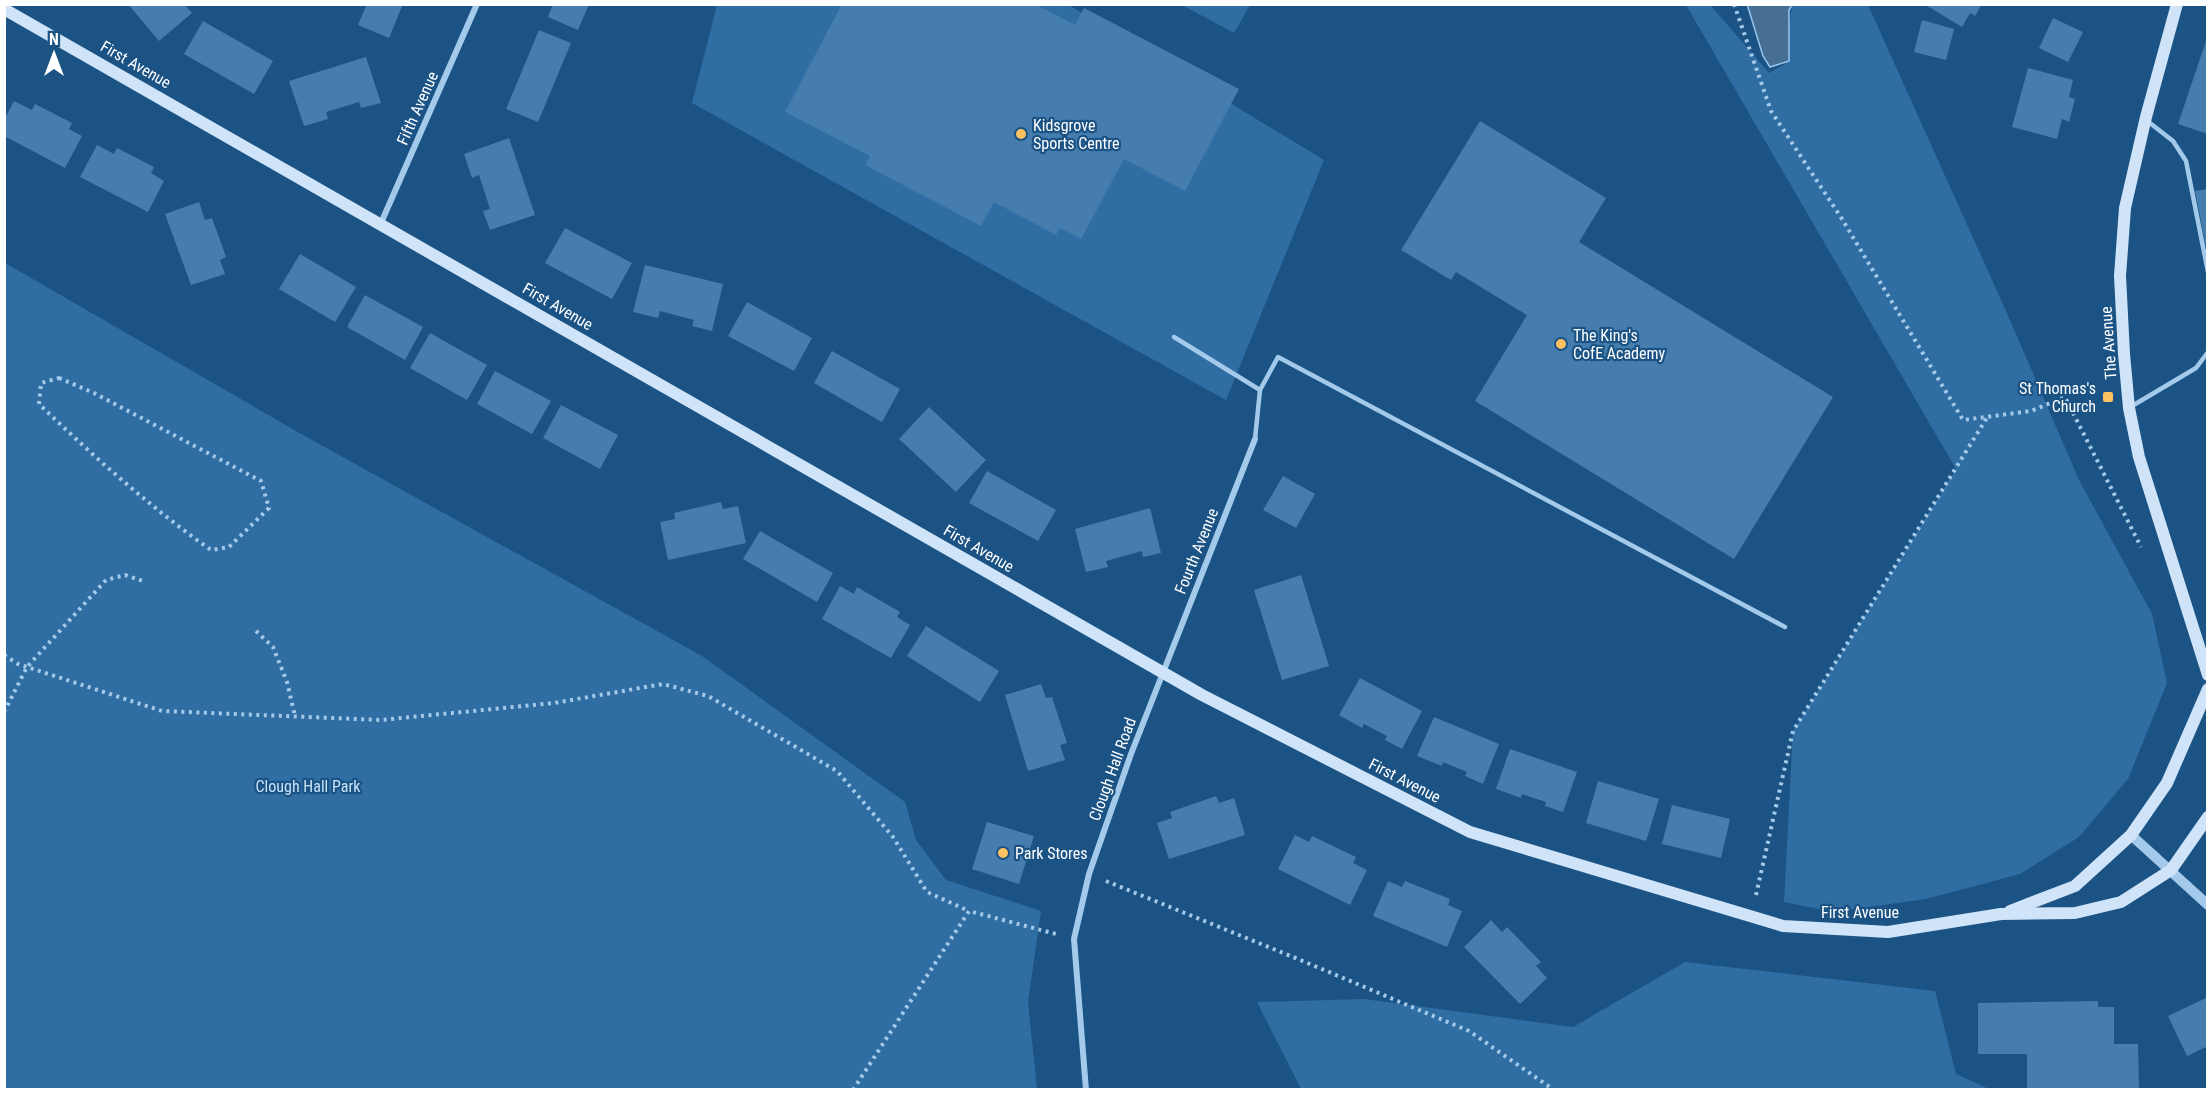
<svg xmlns="http://www.w3.org/2000/svg" width="2212" height="1094" viewBox="0 0 2212 1094" font-family="'Roboto Condensed',sans-serif">
<rect width="100%" height="100%" fill="#1c5385"/>
<g fill="#2f6da3">
<path d="M717,5h352l255,155 -98,240 -534,-297z"/>
<path d="M1182,5l68,-1v1l-16,28z"/>
<path d="M1686,5h26v2l57,66 16,-9 7,-59h76l138,306 73,169 73,134 15,69 -39,96 -49,58 -59,37 -94,25 -92,13 -50,-10 9,-171 163,-262z"/>
<path d="M5,263l298,172 399,221 203,146 11,38 30,40 95,31 -13,91 9,87h-1032z"/>
<path d="M1685,962l250,29 21,83 33,15h-688l-44,-87 107,-3 209,28z"/>
</g>
<path fill="#466f93" stroke="#96c6ed" stroke-width="1.5" d="M1747,4l45,1 -3,5v51l-19,6 -7,-11z"/>
<g fill="#447dae">
<path d="M128,4h56l8,9 -33,28z"/>
<path d="M367,4h36l-14,34 -31,-13z"/>
<path d="M553,4h36l-11,26 -30,-13z"/>
<path d="M842,4h193l40,21 9,-17 155,81 -54,102 -61,-32 -43,80 -21,-11 -4,7 -62,-33 -13,24 -116,-61 5,-9 -85,-44z"/>
<path d="M1924,4h58l-7,12 -5,-3 -8,14z"/>
<path d="M2053,18l30,14 -15,30 -29,-14z"/>
<path d="M1922,20l32,9 -8,31 -32,-8z"/>
<path d="M203,21l70,40 -19,33 -70,-40z"/>
<path d="M539,30l32,13 -33,79 -32,-13z"/>
<path d="M2207,38h1v96l-30,-10z"/>
<path d="M366,57l15,46 -20,5 -2,-6 -33,10 2,7 -24,7 -15,-45z"/>
<path d="M2028,68l45,12 -4,17 6,2 -6,23 -7,-3 -5,20 -45,-12z"/>
<path d="M14,101l18,9 3,-6 37,19 -3,6 13,7 -17,32 -61,-32v-16z"/>
<path d="M1480,121l126,77 -27,44 254,155 -99,162 -259,-158 52,-86 -71,-43 -5,8 -50,-30z"/>
<path d="M509,138l26,77 -45,15 -7,-19 7,-2 -11,-34 -7,3 -8,-24z"/>
<path d="M97,145l17,9 3,-6 37,19 -3,6 13,8 -16,31 -68,-35z"/>
<path d="M2208,189v58h-2l-11,-56z"/>
<path d="M199,202l6,18 7,-2 14,39 -6,3 5,14 -34,11 -26,-71z"/>
<path d="M565,228l67,35 -20,36 -67,-36z"/>
<path d="M300,254l56,33 -21,35 -56,-33z"/>
<path d="M645,265l78,19 -11,47 -20,-5 2,-6 -34,-9 -2,7 -25,-6z"/>
<path d="M365,295l58,32 -18,33 -58,-33z"/>
<path d="M747,302l65,36 -18,33 -66,-35z"/>
<path d="M430,333l57,32 -20,35 -57,-32z"/>
<path d="M832,351l68,38 -18,33 -68,-39z"/>
<path d="M495,371l56,30 -19,33 -55,-30z"/>
<path d="M561,405l57,30 -18,34 -57,-31z"/>
<path d="M929,407l57,53 -30,32 -57,-53z"/>
<path d="M987,471l69,39 -18,31 -69,-38z"/>
<path d="M1283,476l32,18 -19,34 -33,-18z"/>
<path d="M721,502l2,7 15,-3 8,37 -78,17 -8,-38 15,-3 -1,-6z"/>
<path d="M1150,508l11,45 -18,4 -1,-6 -36,10 2,6 -22,5 -11,-43z"/>
<path d="M760,531l73,42 -16,29 -74,-43z"/>
<path d="M1301,575l28,91 -47,14 -28,-90z"/>
<path d="M840,586l14,8 3,-7 43,25 -3,5 13,8 -19,33 -69,-39z"/>
<path d="M926,626l73,45 -19,31 -73,-46z"/>
<path d="M1360,678l62,33 -20,38 -17,-9 2,-4 -23,-12 -2,4 -23,-13z"/>
<path d="M1041,684l5,14 6,-1 15,46 -7,2 5,15 -37,11 -23,-76z"/>
<path d="M1434,717l65,27 -16,40 -18,-8 2,-4 -24,-10 -1,4 -25,-10z"/>
<path d="M1510,749l67,23 -14,40 -18,-6 1,-4 -24,-8 -1,4 -25,-9z"/>
<path d="M1598,781l61,18 -13,42 -60,-18z"/>
<path d="M1216,796l3,7 15,-5 11,37 -76,24 -12,-36 15,-5 -2,-6z"/>
<path d="M1672,805l58,14 -9,39 -59,-14z"/>
<path d="M987,822l47,14 -15,48 -47,-15z"/>
<path d="M1295,835l14,7 3,-6 44,21 -3,6 14,7 -17,35 -72,-36z"/>
<path d="M1388,881l14,6 3,-6 45,18 -2,6 14,6 -15,36 -74,-31z"/>
<path d="M1491,920l11,12 5,-5 34,35 -5,4 11,12 -27,26 -56,-57z"/>
<path d="M2206,998l2,48 -21,10 -19,-40z"/>
<path d="M2098,1001v6h16v37h24l1,46h-112v-36h-49v-51z"/>
</g>
<g fill="none" stroke-linecap="round" stroke-linejoin="round">
<g stroke="#a3caeb" stroke-width="4" stroke-dasharray="3 4.5" stroke-linecap="butt">
<path d="M1734,4l37,107 71,108 121,201 68,-9 34,-14 76,150"/>
<path d="M59,378l35,15 167,88 8,27 -40,39 -18,3c-61,-43 -118,-94 -172,-146l2,-21z"/>
<path d="M256,631l17,16 14,35 8,34"/>
<path d="M4,655l14,9 144,47 219,9 173,-17 109,-19 45,12 129,75 56,66 34,55 42,19"/>
<path d="M4,712l23,-45 79,-87 19,-5 21,7"/>
<path d="M1106,881l192,78 171,72 85,59"/>
<path d="M1756,895l37,-164 195,-315"/>
<path d="M853,1090l116,-179 87,23"/>
</g>
<g stroke="#a3caeb" stroke-width="4.5">
<path d="M2146,120l27,21 13,20 22,111"/>
<path d="M1174,337l86,53"/>
<path d="M2132,406l64,-38 12,-16"/>
<path d="M1255,439l5,-49 18,-33 507,270"/>
</g>
<g stroke="#a3caeb" stroke-width="6">
<path d="M381,223l96,-219"/>
<path d="M1086,1090l-12,-151 15,-65 42,-120 124,-315"/>
</g>
<path stroke="#a3caeb" stroke-width="10" d="M2131,835l77,70"/>
<g stroke="#cfe4f8" stroke-width="12">
<path d="M2177,4l-31,113 -21,91 -5,68 4,78 5,54 10,49 69,218"/>
<path d="M4,9l1198,686 268,137 313,94 105,6 113,-18 74,-1 46,-11 50,-32 37,-53"/>
<path d="M2010,911l65,-25 56,-51 36,-52 41,-94"/>
</g>
</g>
<g fill="#fcc160" stroke="#1c5385" stroke-width="2">
<circle cx="1021" cy="134" r="6"/>
<circle cx="1561" cy="344" r="6"/>
<rect x="2102" y="391" width="12" height="12" rx="3"/>
<circle cx="1003" cy="853" r="6"/>
</g>
<g text-anchor="middle" stroke-width="4.5" stroke-linejoin="round" paint-order="stroke">
<g font-size="16" fill="#fff" stroke="#1c5385">
<text transform="translate(136 64) rotate(30)" y="6">First Avenue</text>
<text transform="translate(417 108) rotate(-66)" y="6">Fifth Avenue</text>
<text transform="translate(558 306) rotate(30)" y="6">First Avenue</text>
<text transform="translate(2108 343) rotate(-94)" y="6">The Avenue</text>
<text transform="translate(979 548) rotate(30)" y="6">First Avenue</text>
<text transform="translate(1196 551) rotate(-68)" y="6">Fourth Avenue</text>
<text transform="translate(1112 769) rotate(-70)" y="6">Clough Hall Road</text>
<text transform="translate(1405 780) rotate(27)" y="6">First Avenue</text>
<text x="1860" y="918">First Avenue</text>
</g>
<g font-size="16" fill="#fff" stroke="#1c5385" text-anchor="start">
<text x="1033" y="131">Kidsgrove<tspan x="1033" dy="18">Sports Centre</tspan></text>
<text x="1573" y="341">The King's<tspan x="1573" dy="18">CofE Academy</tspan></text>
<text x="2096" y="394" text-anchor="end">St Thomas's<tspan x="2096" dy="18">Church</tspan></text>
<text x="1015" y="859">Park Stores</text>
</g>
<g font-size="16" fill="#c8e2f8" stroke="#1c5385">
<text x="308" y="792">Clough Hall Park</text>
</g>
</g>
<rect width="2212" height="1094" fill="none" stroke="#ffffff" stroke-width="12"/>
<g transform="translate(54 54)" stroke="#1c5385" stroke-width="4.5" paint-order="stroke">
<path d="M0-4.5L10 22L0 15L-10 22Z" fill="#ffffff"/>
<text y="-9" font-size="16" font-weight="bold" text-anchor="middle" fill="#ffffff">N</text>
</g>
</svg>
